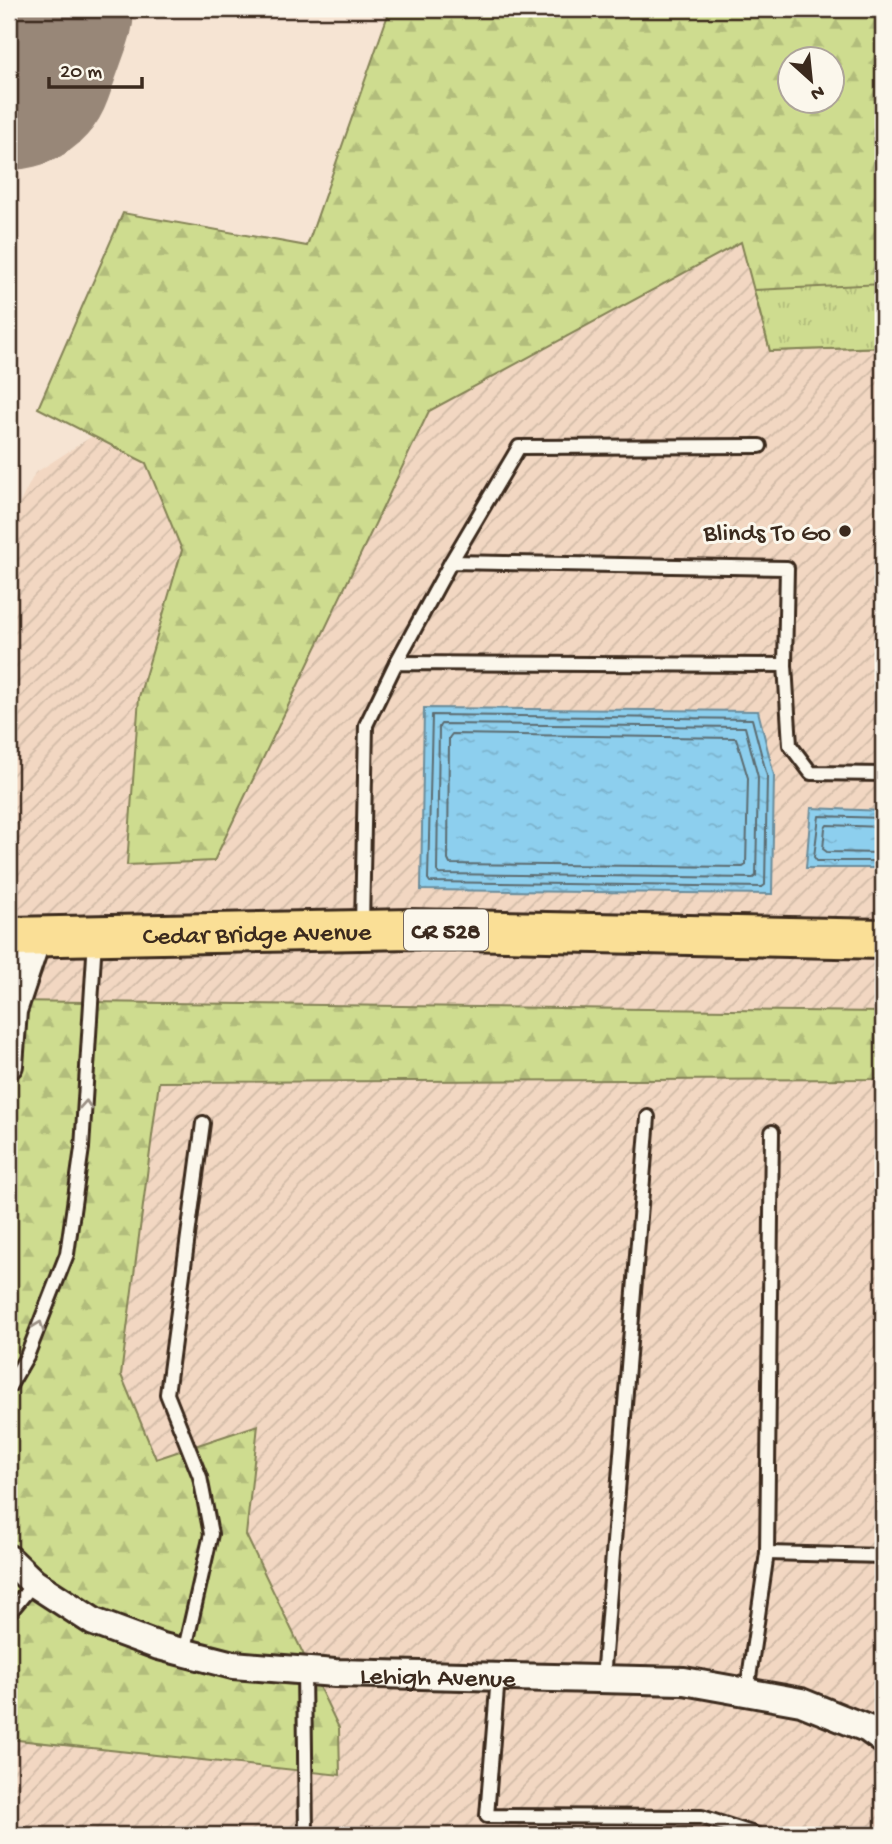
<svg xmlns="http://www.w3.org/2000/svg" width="892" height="1844" viewBox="0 0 892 1844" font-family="'Gochi Hand',sans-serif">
<defs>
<pattern id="industrial-furrows" width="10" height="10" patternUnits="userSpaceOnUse" patternTransform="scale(1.75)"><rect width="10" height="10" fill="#f2d7c2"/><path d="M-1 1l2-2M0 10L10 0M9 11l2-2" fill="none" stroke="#d0b9a6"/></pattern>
<pattern id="forest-firs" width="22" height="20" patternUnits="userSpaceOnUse" patternTransform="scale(1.75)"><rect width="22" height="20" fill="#cedc8f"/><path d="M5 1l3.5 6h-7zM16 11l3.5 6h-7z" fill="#b2bd7b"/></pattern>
<pattern id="park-tufts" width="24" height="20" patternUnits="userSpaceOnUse" patternTransform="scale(1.75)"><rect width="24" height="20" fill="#cedc8f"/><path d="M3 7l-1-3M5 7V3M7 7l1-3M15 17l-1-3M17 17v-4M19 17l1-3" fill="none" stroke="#b2bd7b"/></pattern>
<pattern id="water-ripples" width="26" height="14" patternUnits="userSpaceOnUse" patternTransform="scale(1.75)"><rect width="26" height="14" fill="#8dcfee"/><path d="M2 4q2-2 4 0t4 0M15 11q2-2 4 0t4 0" fill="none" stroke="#7bb2cc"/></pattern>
</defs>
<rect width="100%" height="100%" fill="#f6e4d3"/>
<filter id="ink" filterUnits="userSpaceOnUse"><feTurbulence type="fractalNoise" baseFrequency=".0143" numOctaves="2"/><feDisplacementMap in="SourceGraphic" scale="14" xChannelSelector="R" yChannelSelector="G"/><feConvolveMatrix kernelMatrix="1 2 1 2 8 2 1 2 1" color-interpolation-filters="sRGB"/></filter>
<g filter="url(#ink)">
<path fill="url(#industrial-furrows)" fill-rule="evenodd" d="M883,9v1826h-874v-1311l26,-51 202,-130zM790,60h42v42h-42z"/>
<g fill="url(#forest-firs)" stroke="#848356" stroke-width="2" fill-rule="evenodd">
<path d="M390,9h493v338l-113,4 -29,-109 -312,169 -215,450 -87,4 12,-168 43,-147 -36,-87 -108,-55 85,-195 184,33zM790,60h42v42h-42z"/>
<path d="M9,1001l874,11v67l-724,3 -38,293 35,84 102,-34 -12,110 93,193 1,47 -331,-36z"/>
</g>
<path fill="url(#park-tufts)" stroke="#848356" stroke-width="2" d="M883,284v63l-113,4 -16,-61z"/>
<g fill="url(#water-ripples)" stroke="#6c8d9b" stroke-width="2">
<path d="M424,708l334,3 16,64 -2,119 -351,-4z"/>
<path d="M811,808l72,3v57h-77z"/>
</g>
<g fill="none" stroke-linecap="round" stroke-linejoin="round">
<g stroke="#5c6c71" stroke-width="2">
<path d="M432,715l320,4 15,57 -2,109 -3,2 -332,-5 -2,-3z"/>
<path d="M441,724l304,3 13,50 -2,99 -3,2 -314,-4 -2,-3 2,-144z"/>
<path d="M452,734l284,4 12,40 -2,87 -3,2 -293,-3 -2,-4 1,-122z"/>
<path d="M883,818l-64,-2 -5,41 3,4h66"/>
<path d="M883,827l-56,-2 -2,3 -2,21 4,3 56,1"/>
</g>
<path stroke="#988778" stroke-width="210" d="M9,65l20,-56"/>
<g stroke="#3b2a1e" stroke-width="18">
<g id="lane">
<path d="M451,562l68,-115 241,-1"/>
<path d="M396,663l55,-101 336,6 -2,97"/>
<path d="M362,926l4,-201 30,-62 389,2 5,80 21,28 72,1"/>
<path d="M9,1387l18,-31 40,-102 15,-106 13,-209"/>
<path d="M767,1553l116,3"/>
<path d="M9,1613l25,-30"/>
<path d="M184,1653l27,-119 -11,-57 -33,-83 36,-271"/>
<path d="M304,1670l2,165"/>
<path d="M498,1676l-11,140 215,1 56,18"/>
<path d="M603,1679l45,-562"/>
<path d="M747,1692l20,-139 5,-421"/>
</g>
</g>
<g stroke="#3b2a1e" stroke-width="32">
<g id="street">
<path d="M9,1065l4,-54 25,-75"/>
<path id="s1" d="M9,1559l25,24 60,39 65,24 74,19 102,8 349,8 117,21 67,27 15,11"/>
</g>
</g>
<g stroke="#3b2a1e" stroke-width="44">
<g id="primary">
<path id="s2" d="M9,937l402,-8 472,10"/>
</g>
</g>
<use href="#lane" stroke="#fbf7ec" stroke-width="12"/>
<use href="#street" stroke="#fbf7ec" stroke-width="26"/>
<use href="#primary" stroke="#fadf96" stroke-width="38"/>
</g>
<defs><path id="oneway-chevron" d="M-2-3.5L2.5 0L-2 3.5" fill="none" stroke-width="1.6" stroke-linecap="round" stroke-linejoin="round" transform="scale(1.75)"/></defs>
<g stroke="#9b9085">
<use href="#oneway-chevron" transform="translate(86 1105) rotate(-86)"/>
<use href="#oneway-chevron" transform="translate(39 1326) rotate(-69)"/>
</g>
</g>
<circle fill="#3b2a1e" stroke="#fbf7ec" stroke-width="2.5" cx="845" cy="531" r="7"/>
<g text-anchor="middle" stroke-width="6" stroke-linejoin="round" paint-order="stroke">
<rect fill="#fbf7ec" stroke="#75685c" stroke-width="2" x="404" y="909.5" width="84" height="41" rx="5"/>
<g font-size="24" font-weight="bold" fill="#3b2a1e">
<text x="446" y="938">CR 528</text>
</g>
<g font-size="26" fill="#3b2a1e" stroke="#fbf7ec" text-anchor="end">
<text x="831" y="540">Blinds To Go</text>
</g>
<g font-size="26" fill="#3b2a1e" stroke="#fbf7ec">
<text dy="9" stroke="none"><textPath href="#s2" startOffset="248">Cedar Bridge Avenue</textPath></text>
<text dy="9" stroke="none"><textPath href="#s1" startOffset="457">Lehigh Avenue</textPath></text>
</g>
</g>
<rect width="892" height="1844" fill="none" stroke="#fbf7ec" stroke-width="35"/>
<rect x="18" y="18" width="857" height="1809" fill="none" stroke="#3b2a1e" stroke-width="2.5" filter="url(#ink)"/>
<g transform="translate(811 80) rotate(153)"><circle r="33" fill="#fbf7ec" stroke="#aea59a" stroke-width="2"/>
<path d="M0-5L12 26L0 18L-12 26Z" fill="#3b2a1e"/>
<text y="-10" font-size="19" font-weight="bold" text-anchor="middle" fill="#3b2a1e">N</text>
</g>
<path d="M49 77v10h93v-10" fill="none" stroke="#3b2a1e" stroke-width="3.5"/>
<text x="60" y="77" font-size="21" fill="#3b2a1e" stroke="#fbf7ec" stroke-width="5" paint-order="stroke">20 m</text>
</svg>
